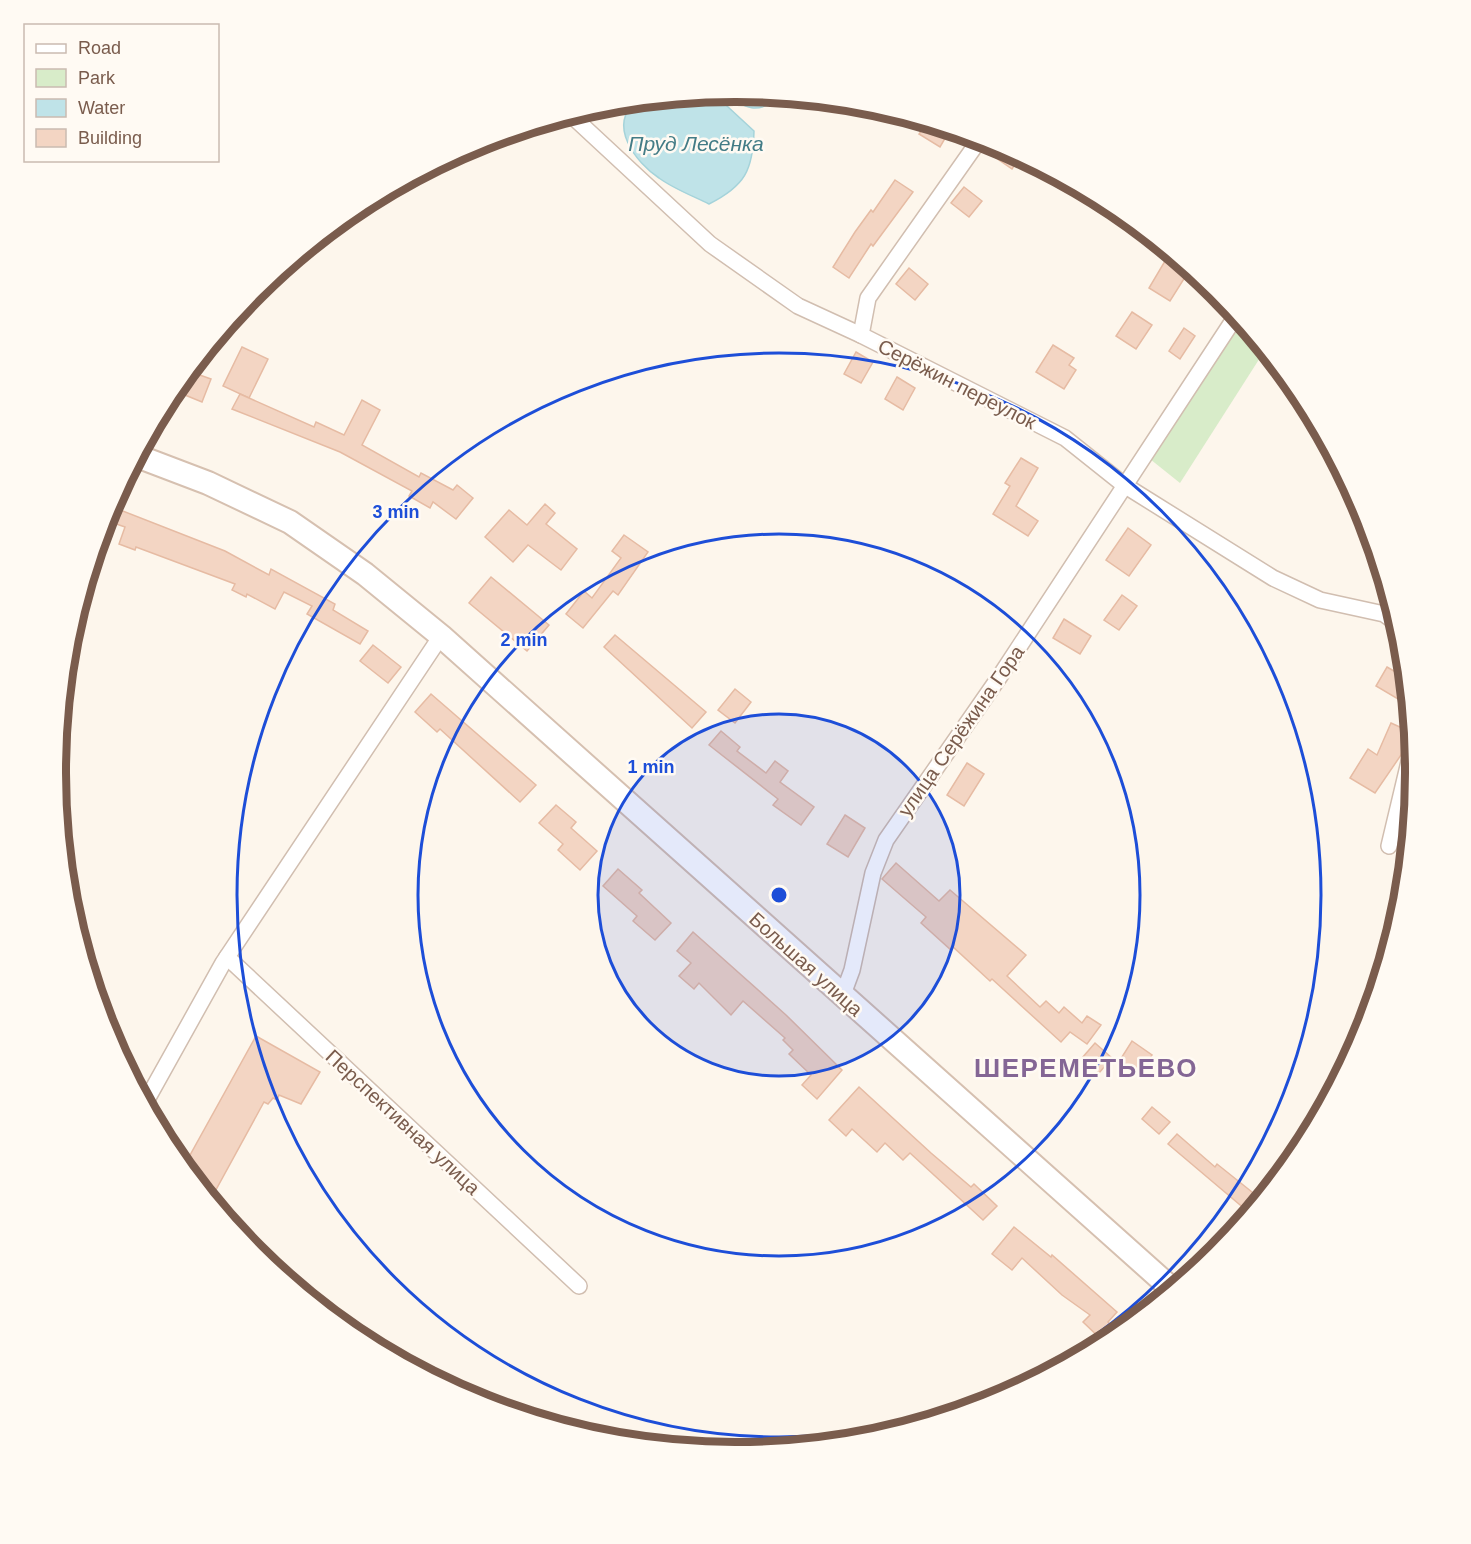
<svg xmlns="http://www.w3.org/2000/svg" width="1471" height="1544" viewBox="0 0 1471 1544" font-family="Arial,sans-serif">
<rect width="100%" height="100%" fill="#fdf6ec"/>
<path fill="#d8ecc9" d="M1242,322l23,28 -85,133 -30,-24z"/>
<g fill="#bfe3e8" stroke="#a5d3da" stroke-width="1.5">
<path d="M736,92l46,5c-26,18 -35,12 -59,-4z"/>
<path d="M714,94l40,37c-1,39 -9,55 -45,73 -16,-8 -35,-15 -50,-26 -23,-15 -52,-53 -23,-76z"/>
</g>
<g fill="#f3d5c3" stroke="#e6bba3" stroke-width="1.5">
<path d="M927,123l23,7 -10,17 -21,-13z"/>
<path d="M995,144l25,13 -8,12 -23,-16z"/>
<path d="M895,180l18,12 -40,54 -2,-2 -22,34 -16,-11 22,-35 16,-22 2,2z"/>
<path d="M964,187l18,14 -13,16 -18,-14z"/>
<path d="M1165,261l22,13 -17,27 -21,-13z"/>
<path d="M909,268l19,16 -13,16 -19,-16z"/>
<path d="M1132,312l20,13 -16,24 -20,-13z"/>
<path d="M1184,328l11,8 -15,23 -11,-8z"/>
<path d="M1053,345l21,13 -5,7 7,5 -12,19 -28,-17z"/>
<path d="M242,347l26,12 -19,39 -26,-12z"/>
<path d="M856,352l17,10 -12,21 -17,-9z"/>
<path d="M194,373l17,6 -9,23 -17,-7z"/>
<path d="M897,377l18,11 -12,22 -18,-11z"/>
<path d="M240,394l74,33 2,-5 28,13 18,-35 18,10 -18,35 57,32 2,-4 32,17 4,-5 16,13 -17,21 -23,-17 -3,6 -21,-12 3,-5 -72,-39 -108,-43z"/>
<path d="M1021,458l17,10 -22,38 22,15 -10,15 -35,-22 17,-28 -5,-3z"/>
<path d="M545,504l10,9 -9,11 31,25 -16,21 -33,-25 -15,17 -28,-25 24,-27 18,15z"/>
<path d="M110,506l115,45 44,24 2,-6 64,35 -2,6 35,21 -8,13 -53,-30 5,-8 -28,-14 -9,17 -28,-15 -1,3 -14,-7 3,-6 -99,-37 -1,3 -16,-6 6,-17 -20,-7z"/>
<path d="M1128,528l23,17 -22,31 -23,-16z"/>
<path d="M624,535l24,17 -30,43 -5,-4 -30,37 -17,-14 18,-23 8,7 29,-40 -9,-7z"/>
<path d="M491,577l58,48 -22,26 -58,-48z"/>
<path d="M1122,595l15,11 -18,24 -15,-10z"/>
<path d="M1064,619l27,17 -11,18 -27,-16z"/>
<path d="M615,635l91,77 -14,16 -88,-81z"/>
<path d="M373,645l28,22 -13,16 -28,-22z"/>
<path d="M1387,667l19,11 1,6 -9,15 -22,-13z"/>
<path d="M735,689l16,13 -16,21 -17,-13z"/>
<path d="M431,694l105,91 -16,17 -80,-73 -3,3 -22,-20z"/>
<path d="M1391,723l20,9 -7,10 -3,13 -26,38 -25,-15 18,-29 9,6z"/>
<path d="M721,731l19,16 -3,4 29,22 9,-12 13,10 -8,11 34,25 -13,18 -28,-20 5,-6 -69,-54z"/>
<path d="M967,763l17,11 -20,32 -17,-11z"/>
<path d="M556,805l20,17 -5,6 26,23 -17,19 -22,-20 5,-6 -24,-21z"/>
<path d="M845,815l20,13 -17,29 -21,-13z"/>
<path d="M896,863l43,38 11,-11 76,65 -19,21 33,31 6,-6 13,12 5,-6 18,16 5,-7 14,9 -14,19 -17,-12 -9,10 -69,-63 -2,2 -37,-34 -2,3 -30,-27 5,-6 -44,-38z"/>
<path d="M618,869l24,21 -3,3 32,30 -16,17 -22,-19 4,-5 -34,-30z"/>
<path d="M693,932l93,83 56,55 -25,29 -15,-14 9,-10 -22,-21 4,-4 -10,-10 2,-2 -42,-37 -12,14 -32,-32 -5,6 -15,-13 12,-13 -14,-12z"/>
<path d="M256,1036l64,36 -19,32 -22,-9 -2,5 -4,-2 -5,6 -4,-2 -52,95 -6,-3 -22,-28z"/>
<path d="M1132,1041l20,14 -12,19 -20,-14z"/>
<path d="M1095,1043l17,15 -13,15 -17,-15z"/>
<path d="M859,1087l72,66 40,34 3,-3 23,22 -14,14 -73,-67 -7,7 -18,-17 -8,9 -25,-23 -6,7 -17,-16z"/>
<path d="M1152,1107l18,15 -11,12 -17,-15z"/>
<path d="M1177,1134l38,33 2,-3 40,32 -11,14 -78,-66z"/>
<path d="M1014,1227l37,30 1,-2 65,57 -9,10 11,11 -15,9 -21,-20 7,-7 -28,-20 -40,-37 -10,12 -20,-16z"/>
</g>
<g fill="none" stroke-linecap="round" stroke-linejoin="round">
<g stroke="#d1beb0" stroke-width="18">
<g id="street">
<path d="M571,115l139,129 88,62 63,29"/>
<path d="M980,139l-112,159 -7,37 204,103 59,47 149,93 47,22 64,14 13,9"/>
<path d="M1389,846l24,-101"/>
<path d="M227,957l352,329"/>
<path d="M842,997l10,-27 21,-97 13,-33 114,-164 236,-360"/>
<path d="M145,1103l78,-140 218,-327"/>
</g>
</g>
<g stroke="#d6c0b0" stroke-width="26">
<path id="secondary" d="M137,456l71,27 82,39 75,52 76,62 731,653"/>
</g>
<use href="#street" stroke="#fff" stroke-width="15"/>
<use href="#secondary" stroke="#fff" stroke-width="22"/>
</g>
<circle cx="779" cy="895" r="181" fill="#1d4ed8" fill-opacity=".12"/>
<g fill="none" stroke="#1d4ed8" stroke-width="3">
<circle cx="779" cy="895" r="181"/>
<circle cx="779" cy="895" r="361"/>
<circle cx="779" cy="895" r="542"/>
</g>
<g text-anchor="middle" stroke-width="5" stroke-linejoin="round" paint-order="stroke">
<g font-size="20" fill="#7a5c4d" stroke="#fffaf3">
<text transform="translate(957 384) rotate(27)" y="7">Серёжин переулок</text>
<text transform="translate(961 731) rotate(-55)" y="7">улица Серёжина Гора</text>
<text transform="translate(806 964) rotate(42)" y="7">Большая улица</text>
<text transform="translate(403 1122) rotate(43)" y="7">Перспективная улица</text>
</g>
<g font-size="21" font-style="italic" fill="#437c86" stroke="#fffaf3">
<text x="696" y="151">Пруд Лесёнка</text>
</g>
<g font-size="26" font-weight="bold" letter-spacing="1.5" fill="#846695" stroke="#fffaf3">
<text x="1086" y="1077">ШЕРЕМЕТЬЕВО</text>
</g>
</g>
<path d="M0 0H1471V1544H0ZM735 102H736A669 669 0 0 1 1405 771V773A669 669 0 0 1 736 1442H735A669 669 0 0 1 66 773V771A669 669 0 0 1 735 102Z" fill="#fffaf3" fill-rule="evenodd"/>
<path fill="none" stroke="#7a5c4d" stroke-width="8" d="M735 102H736A669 669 0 0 1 1405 771V773A669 669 0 0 1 736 1442H735A669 669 0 0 1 66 773V771A669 669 0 0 1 735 102Z"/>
<circle cx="779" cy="895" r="9" fill="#1d4ed8" stroke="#fffaf3" stroke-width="3"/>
<g font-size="18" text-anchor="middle" font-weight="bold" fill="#1d4ed8" stroke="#fffaf3" stroke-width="5" stroke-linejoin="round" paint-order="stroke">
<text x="396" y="518">3 min</text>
<text x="524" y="646">2 min</text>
<text x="651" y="773">1 min</text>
</g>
<rect x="24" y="24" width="195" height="138" fill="#fffaf3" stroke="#cabbb1" stroke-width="1.5"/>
<rect x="36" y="44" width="30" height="9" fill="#ffffff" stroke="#cabbb1" stroke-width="1.5"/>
<text x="78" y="54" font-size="18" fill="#7a5c4d">Road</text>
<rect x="36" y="69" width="30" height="18" fill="#d8ecc9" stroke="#cabbb1" stroke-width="1.5"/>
<text x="78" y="84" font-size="18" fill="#7a5c4d">Park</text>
<rect x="36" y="99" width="30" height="18" fill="#bfe3e8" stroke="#cabbb1" stroke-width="1.5"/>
<text x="78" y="114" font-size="18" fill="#7a5c4d">Water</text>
<rect x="36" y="129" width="30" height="18" fill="#f3d5c3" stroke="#cabbb1" stroke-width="1.5"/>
<text x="78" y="144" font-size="18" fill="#7a5c4d">Building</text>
</svg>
